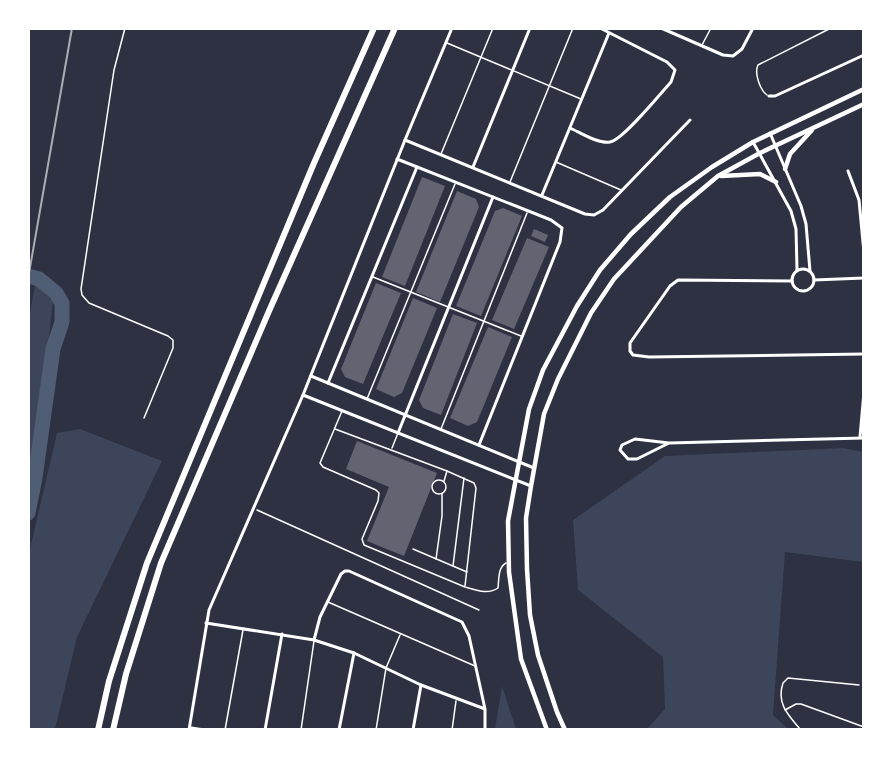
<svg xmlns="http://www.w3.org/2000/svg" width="892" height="758" viewBox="0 0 892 758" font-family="'DM Sans',sans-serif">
<rect width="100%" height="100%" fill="#2d3142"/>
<g fill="#3c4559">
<path d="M35,285l18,16 -7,62 -17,114 -1,-154z"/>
<path d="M80,429l82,32 -85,176 -22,92h-26v-176l28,-120z"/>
<path d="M843,448l20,4v110l-78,-10 -12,163 15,14h-141l18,-20 -2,-52 -85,-67 -5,-70 92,-64z"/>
<path d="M502,686l14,43h-21z"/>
</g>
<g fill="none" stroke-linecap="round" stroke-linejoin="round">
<path stroke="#4f5d75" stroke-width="15" d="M28,276l11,3 17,14 6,10v19l-9,27 -18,129 -7,35"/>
</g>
<g fill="#626471">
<path d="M422,177l23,9 -40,100 -23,-9z"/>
<path d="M457,191l19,8 3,8 -39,95 -24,-10z"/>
<path d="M503,208l19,8 -41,100 -25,-10 39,-95z"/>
<path d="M534,229l14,6 -3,7 -14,-6z"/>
<path d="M527,238l22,9 -35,82 -22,-9z"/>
<path d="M376,283l25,10 -38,91 -18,-7 -4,-8z"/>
<path d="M413,298l24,10 -35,85 -8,4 -18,-8z"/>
<path d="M453,314l24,9 -36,92 -18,-7 -4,-8z"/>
<path d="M488,327l24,10 -35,85 -9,4 -18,-8z"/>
<path d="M357,441l80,32 -33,83 -37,-15 22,-54 -43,-18z"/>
</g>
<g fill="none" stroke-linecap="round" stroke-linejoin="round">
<path stroke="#fff" stroke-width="1.5" d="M257,510l222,100"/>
<g stroke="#fff" stroke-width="1.5">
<path d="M125,28l-11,42 -33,219 1,6 7,8 79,33 5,4v8l-29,70"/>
<path d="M447,43l134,56"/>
<path d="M702,45l9,-17"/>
<path d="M767,95c-7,-5 -13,-22 -9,-30l73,-37"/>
<path d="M441,154l52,-126"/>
<path d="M556,162l65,28"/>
<path d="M510,182l63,-154"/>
<path d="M373,277l148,59"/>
<path d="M367,399l88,-215"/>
<path d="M342,411l-22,52 3,4 53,23 3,3 -1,8 -16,38 2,6 101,42c11,3 23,8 33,1 1,-9 0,-21 8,-25"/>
<path d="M335,429l112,42 27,12 2,5 -11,98"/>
<path d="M441,429l86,-216"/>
<path d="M392,448l6,-15"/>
<circle cx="439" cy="487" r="7"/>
<path d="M444,481l3,-10"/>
<path d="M413,549l54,23"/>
<path d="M436,559l6,-43v-22"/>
<path d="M453,566l11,-88"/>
<path d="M328,602l147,64"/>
<path d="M785,710l11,-6h5l63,23"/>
<path d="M190,727l19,3"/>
<path d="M225,730l18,-100"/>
<path d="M301,730l13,-89"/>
<path d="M376,730l10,-62 14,-33"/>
<path d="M452,730l4,-29"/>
<path d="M801,730c-13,-15 -25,-27 -18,-47l5,-5 71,7"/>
</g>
<g stroke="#fff" stroke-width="3">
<path d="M661,28l62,27 10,1 9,-7 11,-21"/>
<path d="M769,96h6l89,-41"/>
<path d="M570,128c11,5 28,16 40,14 12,-1 51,-49 61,-60l4,-12 -8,-8 -67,-34"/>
<path d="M770,133l31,73 5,18 4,47"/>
<path d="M405,140l180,74 9,1 9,-5 87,-90"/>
<path d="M753,142l38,69 5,18 1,41"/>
<path d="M397,159l154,61 11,8 -2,14 -81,203"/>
<path d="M473,167l57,-139"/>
<path d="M848,171l11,29 5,53"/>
<path d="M542,195l67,-162"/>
<circle cx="803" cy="280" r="11"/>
<path d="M814,280l50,-2"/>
<path d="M792,281l-114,-1 -8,6 -40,57v8l3,4 16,2 215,-3"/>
<path d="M311,376l223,92"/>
<path d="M328,383l89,-216"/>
<path d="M303,395l228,91"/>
<path d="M398,433l95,-236"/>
<path d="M860,437l4,-45"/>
<path d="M669,443l-32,16h-9l-8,-9 2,-5 13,-6 34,4 195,-5"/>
<path d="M206,623l108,17 40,13 67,32 64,24 -16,-73 -7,-14 -113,-51h-4l-4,3 -21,43 -6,23"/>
<path d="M485,710v20"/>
<path d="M189,730l20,-120 94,-215 102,-255 47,-112"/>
<path d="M265,730l17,-96"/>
<path d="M339,730l15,-77"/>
<path d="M413,730l8,-45"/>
</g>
<g stroke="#fff" stroke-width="4.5">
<path d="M785,169l5,-15 22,-24"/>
<path d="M721,176l39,-2 16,8"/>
<path d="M547,730l-26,-71 -12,-87 -1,-51 21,-112 14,-39 34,-64 23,-36 31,-36 39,-37 42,-30 41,-25 111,-53"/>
<path d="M565,730l-8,-18 -19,-57 -8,-40 -3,-46 -1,-51 5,-32 13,-72 14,-35 33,-66 23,-34 67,-72 37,-31 42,-23 104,-49"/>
</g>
<g stroke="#fff" stroke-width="6">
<path d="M98,730l11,-49 38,-118 167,-400 60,-135"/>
<path d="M113,730l13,-56 35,-111 108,-252 126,-283"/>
</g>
<path stroke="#abadb3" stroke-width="2" d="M28,279l44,-251"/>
</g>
<rect width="892" height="758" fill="none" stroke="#ffffff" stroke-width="60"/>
</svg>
